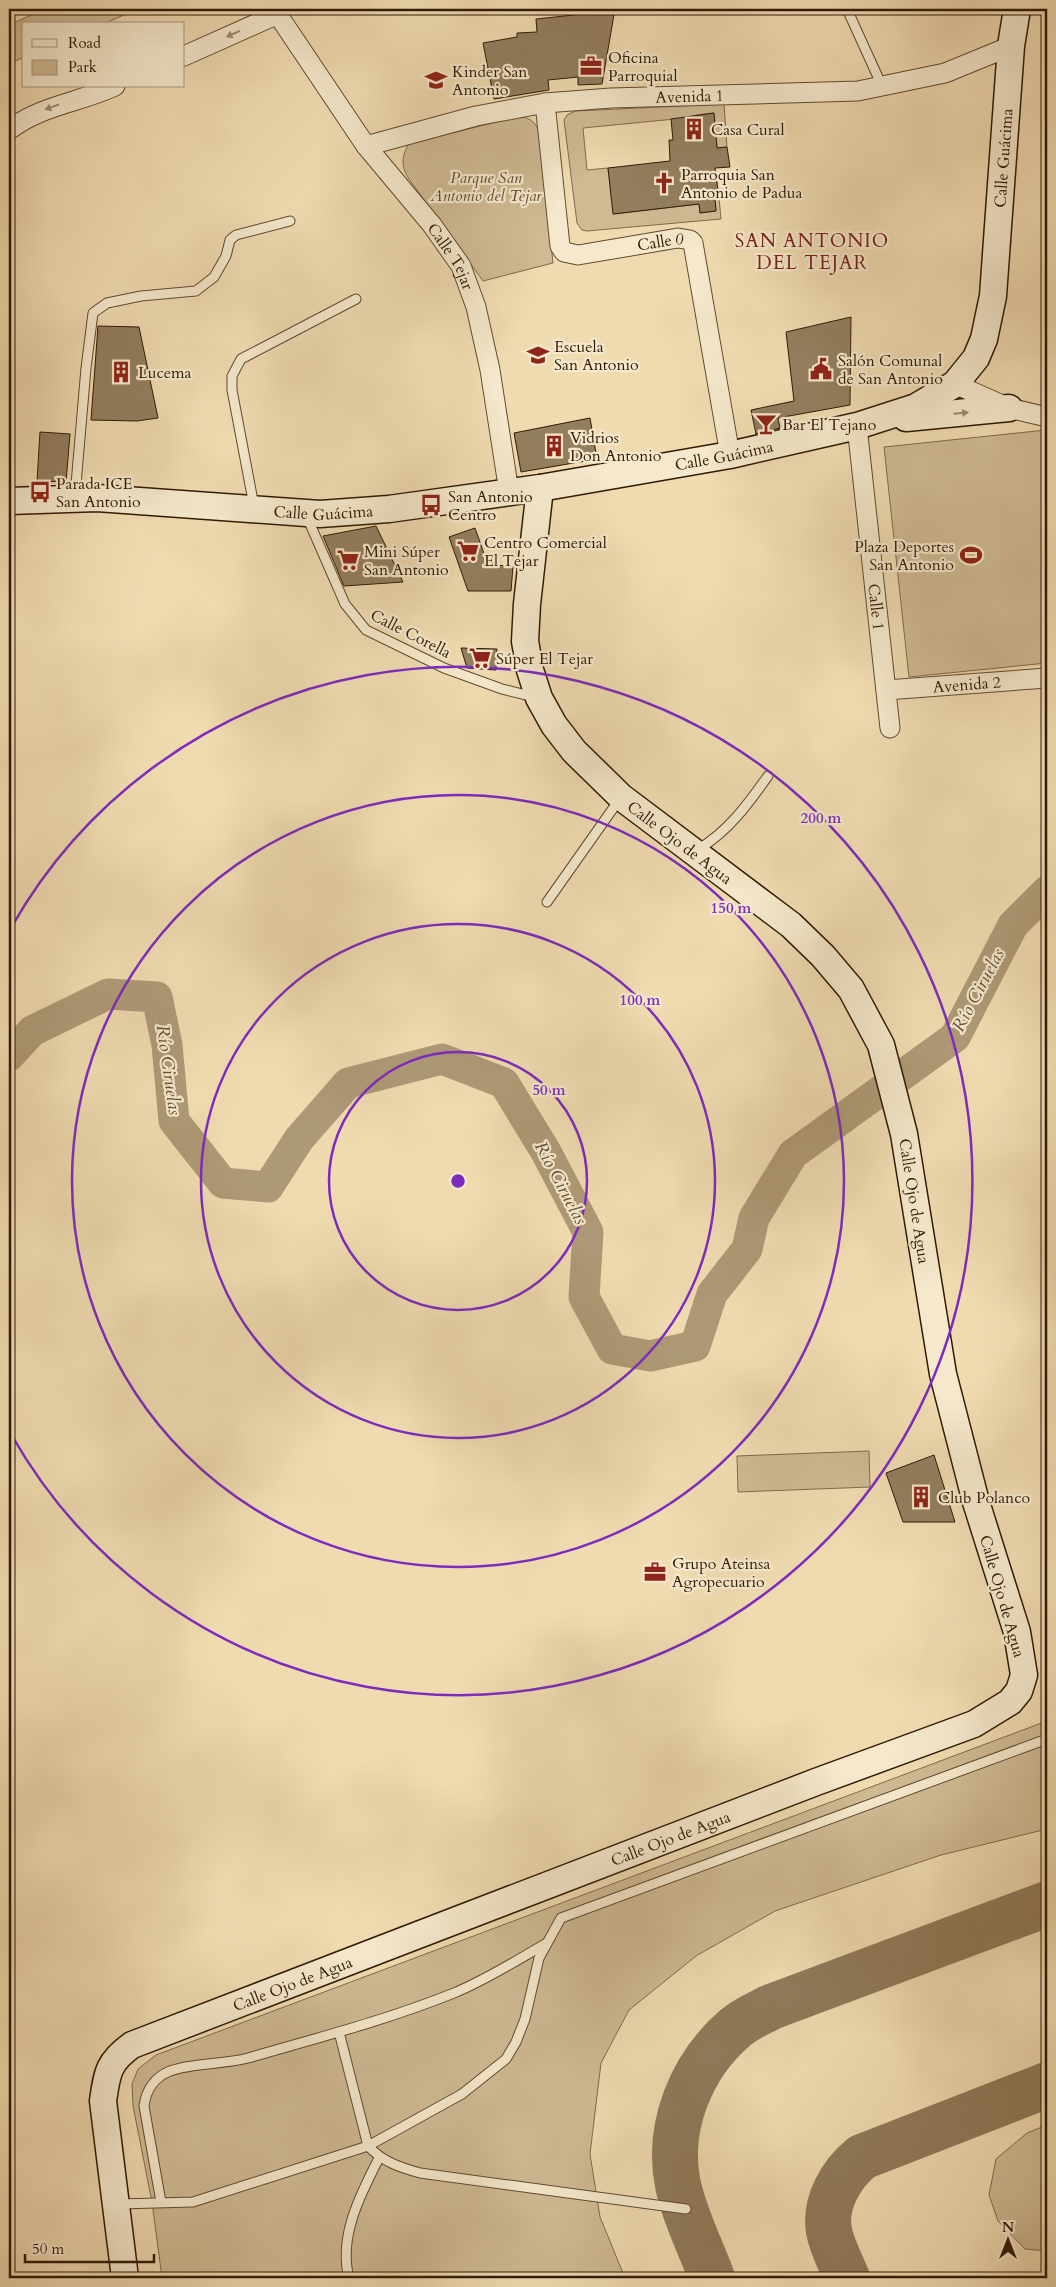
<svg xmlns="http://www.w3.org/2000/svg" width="1056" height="2287" viewBox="0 0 1056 2287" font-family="Cardo,serif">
<rect width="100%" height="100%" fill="#f0dbb1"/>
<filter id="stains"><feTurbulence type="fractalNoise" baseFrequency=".004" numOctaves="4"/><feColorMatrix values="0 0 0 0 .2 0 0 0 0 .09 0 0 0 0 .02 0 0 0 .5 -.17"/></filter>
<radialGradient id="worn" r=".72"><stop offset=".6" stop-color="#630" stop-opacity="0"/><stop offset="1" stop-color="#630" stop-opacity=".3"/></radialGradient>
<g fill="#cfba94" stroke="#7f6a4c">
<path d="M45,9h93l-35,15h-79v33l-15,7v-39z"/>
<path d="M724,104l3,43 -10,1 -3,-35 -18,2 -1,2 -112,11 4,42 21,-2 6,46 85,-10 1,9 16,-2 -1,-12 4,-1 2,21 -134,12 -5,-1 -5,-7 -13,-103 3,-5 8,-4z"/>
<path d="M516,117c11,-1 20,4 23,15l14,131 -70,18 -74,-102c-8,-12 -8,-23 0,-35z"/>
<path d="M1046,430l1,233 -138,14 -25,-230z"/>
<path d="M869,1451l1,36 -132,5 -1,-36z"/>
<path d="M1047,1721v108l-106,26 -166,56 -79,45 -67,54 -28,53 -11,91 10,63 25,61h-463l-10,-76 -19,-96 -1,-22 6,-15 18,-14z"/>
<path d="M1047,2125v126l-22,-2 -27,-28 -9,-26 7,-36 31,-26z"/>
</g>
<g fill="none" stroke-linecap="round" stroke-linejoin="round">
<path stroke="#ae9976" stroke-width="31" d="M9,1056l23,-25 76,-37 49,3 10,48 7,76 49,62 45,4 31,-48 49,-56 94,-24 62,24 42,69 42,80 -4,65 28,52 38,7 45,-10 17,-52 35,-45 7,-31 39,-64 162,-117 58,-112 34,-34"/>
<g stroke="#907a5a" stroke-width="46">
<path d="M712,2278c-11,-30 -27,-61 -34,-93 -12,-58 13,-119 57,-157 10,-9 25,-15 36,-21l276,-103"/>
<path d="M847,2278c-6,-15 -15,-31 -18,-47 -5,-28 12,-57 33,-74l185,-72"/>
</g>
</g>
<g fill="#937e5e" stroke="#2f1a04">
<path d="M575,9h40l-13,75 -24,1v-8l-30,3 1,10 -55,9 -11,-56 34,-6v-4l20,-1 -1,-13 38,-4z"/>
<path d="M714,113l3,35 10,-1 3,20 -15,1 4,30 -4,1 1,12 -16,2 -1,-9 -86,10 -5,-46 62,-7 -1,-21h4l-2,-21z"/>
<path d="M851,317l-1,88 -72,13 2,10 -24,6 -5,-24 43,-9 -8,-69z"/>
<path d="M98,326l41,1 19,91 -21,3 -46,-1z"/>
<path d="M590,418l7,41 -76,13 -7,-39z"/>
<path d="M40,432l30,2 -4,48 -29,-1z"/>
<path d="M376,526l27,56 -59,4 -21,-50z"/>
<path d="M475,528l13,37 25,1 -2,25h-43l-19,-54z"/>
<path d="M461,648l36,1 -1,21 -29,-2z"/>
<path d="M934,1455l21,67h-52l-17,-49z"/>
</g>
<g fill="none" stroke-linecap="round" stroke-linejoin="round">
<g stroke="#5f4a2f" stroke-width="11">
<g id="lane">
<path d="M847,9l35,77"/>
<path d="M75,496l11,-128 7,-55 14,-10 34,-7 55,-5 18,-14 12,-21 4,-16 6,-5 54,-14"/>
<path d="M254,506l-22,-116v-14l9,-17 115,-60"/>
<path d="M307,517l38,87 21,26 78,38 58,21 32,8"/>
<path d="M697,850c31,-18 51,-46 71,-74"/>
<path d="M547,902l72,-102"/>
<path d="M339,2032l29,114c15,16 31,21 52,27l266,36"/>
<path d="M161,2202l-17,-96c2,-16 11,-29 26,-35 25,-9 53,-6 78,-13 69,-20 139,-38 206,-65 32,-13 63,-33 93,-50"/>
<path d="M119,2204l74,-2 175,-56 94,-52 44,-35 10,-17 9,-23 14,-61 22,-40 486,-179"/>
<path d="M349,2278c-11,-41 12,-85 30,-120"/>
</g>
</g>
<g stroke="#5f4a2f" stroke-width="21">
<g id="street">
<path id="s1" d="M274,9l92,137 66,79 29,41 15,41 14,63 19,122"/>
<path d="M184,56l94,-42"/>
<path id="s2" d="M545,103l15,143 4,6 14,3 100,-17 12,2 3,3 37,212"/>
<path d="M9,130c33,-25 69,-27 106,-44"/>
<path id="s3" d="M366,146l110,-30 69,-13 66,-5 247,-7 87,-18 66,-27"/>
<path d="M955,384l54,24 38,9"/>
<path id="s4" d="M857,426l33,302"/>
<path id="s5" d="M886,690l161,-12"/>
</g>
</g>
<g stroke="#2f1a04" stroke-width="29">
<g id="secondary">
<path d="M906,418l103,-10"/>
<path id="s6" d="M9,501l88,-3 223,16 69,-5 151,-21 190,-33 127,-29 59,-19 39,-23 21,-26 8,-19 9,-43 18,-250 6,-37"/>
<path id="s7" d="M125,2278l-22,-177c4,-28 5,-39 29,-56l684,-263 158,-58 36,-22 9,-11 5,-16 -7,-43 -41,-130 -33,-128 -39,-240 -23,-89 -30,-56 -28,-33 -32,-31 -170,-128 -47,-46 -20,-26 -15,-27 -9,-28 -5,-29 2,-37 13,-116"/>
</g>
</g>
<use href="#lane" stroke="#f5e8cc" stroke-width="9"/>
<use href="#street" stroke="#f5e8cc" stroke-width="19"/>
<use href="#secondary" stroke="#f5e8cc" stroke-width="26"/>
</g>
<defs><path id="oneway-solid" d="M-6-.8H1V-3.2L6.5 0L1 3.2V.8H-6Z" transform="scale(1.25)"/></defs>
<g fill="#9c8b72">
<use href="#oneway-solid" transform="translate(233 34) rotate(156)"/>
<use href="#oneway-solid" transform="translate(52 107) rotate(161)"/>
<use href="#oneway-solid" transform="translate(961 413) rotate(-5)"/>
</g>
<g fill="none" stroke="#7b2cbf" stroke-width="2.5">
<circle cx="458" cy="1181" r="129"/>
<circle cx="458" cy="1181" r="257"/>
<circle cx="458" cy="1181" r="386"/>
<path d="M11 928A514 514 0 1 1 11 1434"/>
</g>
<defs>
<g id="office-bare" transform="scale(1.725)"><path d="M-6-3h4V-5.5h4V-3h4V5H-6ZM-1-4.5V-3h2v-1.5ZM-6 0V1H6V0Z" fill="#8f2418" stroke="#f5e8cc" stroke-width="2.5" paint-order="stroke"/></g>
<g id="school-bare" transform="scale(1.725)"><path d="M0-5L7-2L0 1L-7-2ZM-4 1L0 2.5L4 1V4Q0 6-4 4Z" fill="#8f2418" stroke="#f5e8cc" stroke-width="2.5" paint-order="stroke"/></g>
<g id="building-bare" transform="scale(1.725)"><path d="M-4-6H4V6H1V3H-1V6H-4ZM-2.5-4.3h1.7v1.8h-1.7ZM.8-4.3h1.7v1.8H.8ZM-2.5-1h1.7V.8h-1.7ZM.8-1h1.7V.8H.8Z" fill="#8f2418" stroke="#f5e8cc" stroke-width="2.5" paint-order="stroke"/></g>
<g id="church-bare" transform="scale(1.725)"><path d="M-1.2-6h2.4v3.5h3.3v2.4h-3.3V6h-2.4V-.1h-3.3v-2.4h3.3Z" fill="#8f2418" stroke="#f5e8cc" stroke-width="2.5" paint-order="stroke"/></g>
<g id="civic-bare" transform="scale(1.725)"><path d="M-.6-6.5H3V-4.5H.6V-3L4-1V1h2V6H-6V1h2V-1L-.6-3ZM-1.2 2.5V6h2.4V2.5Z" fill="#8f2418" stroke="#f5e8cc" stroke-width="2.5" paint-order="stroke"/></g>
<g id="bar-bare" transform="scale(1.725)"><path d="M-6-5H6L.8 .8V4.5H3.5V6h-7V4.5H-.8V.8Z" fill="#8f2418" stroke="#f5e8cc" stroke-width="2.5" paint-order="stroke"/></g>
<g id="bus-bare" transform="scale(1.725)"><path d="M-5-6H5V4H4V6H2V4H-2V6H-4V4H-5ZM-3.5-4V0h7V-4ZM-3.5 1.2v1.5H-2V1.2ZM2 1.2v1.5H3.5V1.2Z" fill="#8f2418" stroke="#f5e8cc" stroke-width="2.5" paint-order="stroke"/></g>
<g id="supermarket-bare" transform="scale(1.725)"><path d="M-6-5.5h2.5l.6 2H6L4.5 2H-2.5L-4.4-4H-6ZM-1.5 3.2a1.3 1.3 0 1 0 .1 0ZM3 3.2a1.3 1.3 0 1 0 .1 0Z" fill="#8f2418" stroke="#f5e8cc" stroke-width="2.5" paint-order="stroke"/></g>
<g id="stadium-bare" transform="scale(1.725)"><path d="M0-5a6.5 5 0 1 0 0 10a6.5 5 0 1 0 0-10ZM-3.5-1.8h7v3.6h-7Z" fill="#8f2418" stroke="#f5e8cc" stroke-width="2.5" paint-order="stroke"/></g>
</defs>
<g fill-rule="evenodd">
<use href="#office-bare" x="591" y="66"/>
<use href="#school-bare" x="436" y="80"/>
<use href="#building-bare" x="694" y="129"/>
<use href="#church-bare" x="664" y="183"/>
<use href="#school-bare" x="538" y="355"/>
<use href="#civic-bare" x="821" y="369"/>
<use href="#building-bare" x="121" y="372"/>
<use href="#bar-bare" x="766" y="424"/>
<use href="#building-bare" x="554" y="446"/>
<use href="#bus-bare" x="40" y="492"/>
<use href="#bus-bare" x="431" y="505"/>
<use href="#supermarket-bare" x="468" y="551"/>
<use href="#stadium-bare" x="971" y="555"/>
<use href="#supermarket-bare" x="348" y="560"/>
<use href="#supermarket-bare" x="480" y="658"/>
<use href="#building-bare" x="921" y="1497"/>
<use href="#office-bare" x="655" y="1572"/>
</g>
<g text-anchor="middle" stroke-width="4.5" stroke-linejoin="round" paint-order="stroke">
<g font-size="16" fill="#2f1a04" stroke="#f5e8cc" text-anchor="start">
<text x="608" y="63">Oficina<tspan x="608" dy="18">Parroquial</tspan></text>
<text x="452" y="77">Kinder San<tspan x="452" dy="18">Antonio</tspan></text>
<text x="711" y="135">Casa Cural</text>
<text x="681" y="180">Parroquia San<tspan x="681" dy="18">Antonio de Padua</tspan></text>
<text x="554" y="352">Escuela<tspan x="554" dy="18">San Antonio</tspan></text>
<text x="838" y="366">Salón Comunal<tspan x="838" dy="18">de San Antonio</tspan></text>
<text x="138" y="378">Lucema</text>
<text x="782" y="430">Bar El Tejano</text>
<text x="570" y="443">Vidrios<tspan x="570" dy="18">Don Antonio</tspan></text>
<text x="56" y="489">Parada ICE<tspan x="56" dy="18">San Antonio</tspan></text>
<text x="448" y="502">San Antonio<tspan x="448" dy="18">Centro</tspan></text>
<text x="484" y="548">Centro Comercial<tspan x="484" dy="18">El Tejar</tspan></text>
<text x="954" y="552" text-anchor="end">Plaza Deportes<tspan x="954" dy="18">San Antonio</tspan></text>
<text x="364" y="557">Mini Súper<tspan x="364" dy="18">San Antonio</tspan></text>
<text x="496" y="664">Súper El Tejar</text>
<text x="938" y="1503">Club Polanco</text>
<text x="672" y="1569">Grupo Ateinsa<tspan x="672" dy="18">Agropecuario</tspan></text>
</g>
<g font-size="16" fill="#2f1a04" stroke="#f5e8cc">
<text dy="6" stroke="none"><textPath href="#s3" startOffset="329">Avenida 1</textPath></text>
<text dy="6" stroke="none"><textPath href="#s6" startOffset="1200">Calle Guácima</textPath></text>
<text dy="6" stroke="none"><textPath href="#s2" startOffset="249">Calle 0</textPath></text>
<text dy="6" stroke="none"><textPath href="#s1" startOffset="305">Calle Tejar</textPath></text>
<text dy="6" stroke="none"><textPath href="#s6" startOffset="720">Calle Guácima</textPath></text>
<text dy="6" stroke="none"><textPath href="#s6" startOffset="315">Calle Guácima</textPath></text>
<text dy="6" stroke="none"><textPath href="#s4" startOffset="182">Calle 1</textPath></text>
<text transform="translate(411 633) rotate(27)" y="6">Calle Corella</text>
<text dy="6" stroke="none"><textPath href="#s5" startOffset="81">Avenida 2</textPath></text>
<text transform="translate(680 842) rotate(37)" y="6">Calle Ojo de Agua</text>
<text transform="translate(915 1201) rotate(81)" y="6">Calle Ojo de Agua</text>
<text transform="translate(1003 1596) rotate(74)" y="6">Calle Ojo de Agua</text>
<text dy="6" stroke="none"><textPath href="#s7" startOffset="821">Calle Ojo de Agua</textPath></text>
<text dy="6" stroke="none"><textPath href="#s7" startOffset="416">Calle Ojo de Agua</textPath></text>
</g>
<g font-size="16" font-style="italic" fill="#5f4a2f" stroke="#f5e8cc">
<text x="486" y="183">Parque San<tspan x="486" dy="18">Antonio del Tejar</tspan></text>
</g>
<g font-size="18" font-style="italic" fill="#624d32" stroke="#f5e8cc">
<text transform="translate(978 990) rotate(-62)" y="6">Río Ciruelas</text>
<text transform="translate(169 1070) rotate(82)" y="6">Río Ciruelas</text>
<text transform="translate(561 1183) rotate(62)" y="6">Río Ciruelas</text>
</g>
<g font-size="19" letter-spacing="1" fill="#7a1f14" stroke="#f5e8cc">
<text x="812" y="247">SAN ANTONIO<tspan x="812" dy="22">DEL TEJAR</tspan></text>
</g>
</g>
<circle cx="458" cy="1181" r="8" fill="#7b2cbf" stroke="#f5e8cc" stroke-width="2.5"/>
<g font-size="15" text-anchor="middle" font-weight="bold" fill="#7b2cbf" stroke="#f5e8cc" stroke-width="4.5" stroke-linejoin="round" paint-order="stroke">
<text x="821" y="823">200 m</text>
<text x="731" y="913">150 m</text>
<text x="640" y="1005">100 m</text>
<text x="549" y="1095">50 m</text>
</g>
<rect width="1056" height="2287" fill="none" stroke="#f0dbb1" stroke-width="30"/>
<rect x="10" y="10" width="1036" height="2267" fill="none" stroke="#2f1a04" stroke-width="2.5"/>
<rect x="15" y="15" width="1026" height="2257" fill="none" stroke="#2f1a04"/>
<rect x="22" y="22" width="162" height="65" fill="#f5e8cc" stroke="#a6967c"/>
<rect x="32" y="39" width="25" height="8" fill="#f5e8cc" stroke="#a6967c"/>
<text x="68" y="48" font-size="15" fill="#2f1a04">Road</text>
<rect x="32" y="60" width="25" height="15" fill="#cfba94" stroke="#a6967c"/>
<text x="68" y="72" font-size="15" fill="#2f1a04">Park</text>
<g transform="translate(1008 2240)" stroke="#f5e8cc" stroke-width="4" paint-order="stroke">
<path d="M0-4L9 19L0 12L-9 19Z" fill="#2f1a04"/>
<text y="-8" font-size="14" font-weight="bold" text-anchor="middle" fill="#2f1a04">N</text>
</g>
<path d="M25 2254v8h129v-8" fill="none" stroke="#2f1a04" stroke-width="2.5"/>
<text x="32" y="2254" font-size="15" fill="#2f1a04" stroke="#f5e8cc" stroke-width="4" paint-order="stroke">50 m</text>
<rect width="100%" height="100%" filter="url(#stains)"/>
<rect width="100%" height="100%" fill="url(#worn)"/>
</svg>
